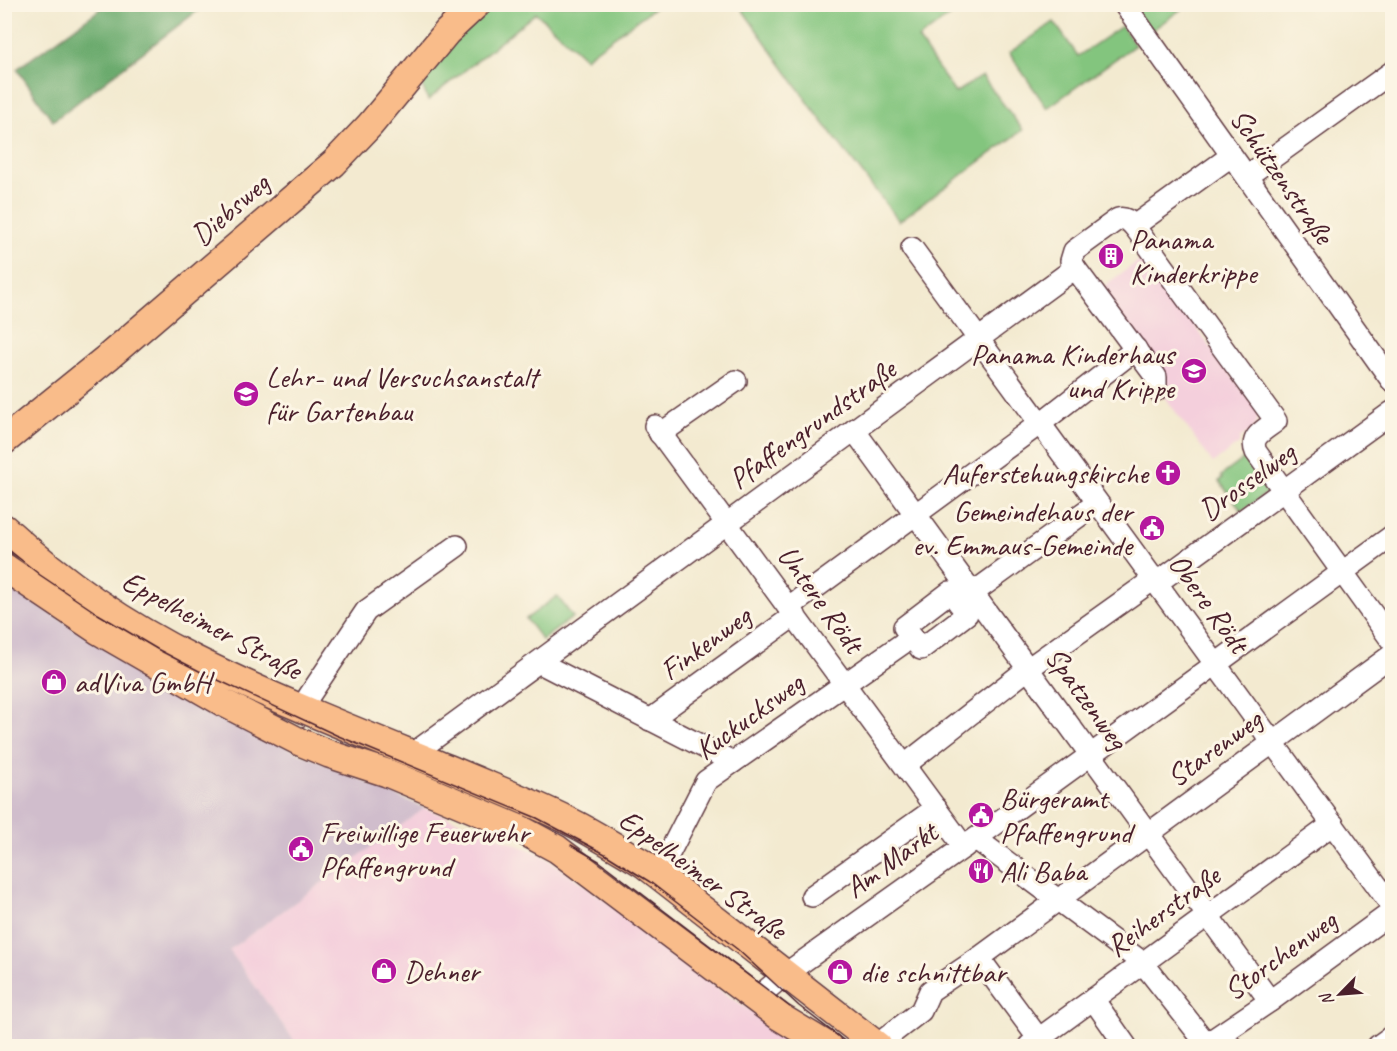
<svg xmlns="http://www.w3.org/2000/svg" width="1397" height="1051" viewBox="0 0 1397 1051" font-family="Caveat,sans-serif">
<rect width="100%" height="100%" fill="#fcf5e5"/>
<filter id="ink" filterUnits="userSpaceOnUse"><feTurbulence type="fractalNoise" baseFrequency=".0167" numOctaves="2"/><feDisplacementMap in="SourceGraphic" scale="12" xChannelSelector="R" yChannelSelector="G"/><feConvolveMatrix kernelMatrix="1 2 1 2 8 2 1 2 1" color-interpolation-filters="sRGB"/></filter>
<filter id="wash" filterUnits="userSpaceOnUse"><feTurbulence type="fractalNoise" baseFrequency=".008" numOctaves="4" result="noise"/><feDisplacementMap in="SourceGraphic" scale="24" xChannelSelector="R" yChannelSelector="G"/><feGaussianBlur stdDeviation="1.35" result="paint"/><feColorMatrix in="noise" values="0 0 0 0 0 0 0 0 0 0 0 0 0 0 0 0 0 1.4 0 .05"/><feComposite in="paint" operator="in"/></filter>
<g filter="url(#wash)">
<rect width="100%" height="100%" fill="#f3ead0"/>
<g fill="#f4cfdc">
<path d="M1144,257l111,150 3,8 -1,8 -5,7 -12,8 -1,6 -26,19 -54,-74 9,-7 -67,-94z"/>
<path d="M425,808l116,46 76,54 48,40 58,44 83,54h-508l-69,-96z"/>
</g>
<path fill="#d0bdcc" d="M4,583l202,128 219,97 -196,142 69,96h-293z"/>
<g fill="#83c57e" stroke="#667254" stroke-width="1.5">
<path d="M492,5h166l-73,53 -49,-45 -108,87 -8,-20 2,-10z"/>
<path d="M739,5h226l-47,34 37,54 27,-17 41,54 -124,91 -84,-109z"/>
<path d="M1130,5h57l-36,26z"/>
<path d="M1054,22l24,34 44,-30 13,19 -88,63 -38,-55z"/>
<path d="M1249,455l24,33 -31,23 -23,-30 3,-3 -1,-2z"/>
<path d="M557,596l16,21 -31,23 -16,-21z"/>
</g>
<path fill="#6aaa6d" stroke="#5a644c" stroke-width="1.5" d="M106,5h99l-152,116 -36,-52z"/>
</g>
<g filter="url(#ink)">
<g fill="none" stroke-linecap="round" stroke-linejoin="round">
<g stroke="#633d44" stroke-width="24">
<g id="minor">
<path d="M1124,4l268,377"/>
<path d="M1247,176l145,-104"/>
<path d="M1134,226l142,195c-11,9 -27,15 -20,31l136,189"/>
<path d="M912,248l480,658"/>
<path d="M1075,268l81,109v13"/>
<path d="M655,426l309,421"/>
<path d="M854,430l416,571"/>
<path d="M660,434l76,-53"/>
<path d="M789,607l257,-188 90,-70"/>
<path d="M912,637l-8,-10 46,-35 9,11"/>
<path d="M540,663l193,99"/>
<path d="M306,710l3,-14 57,-85 91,-65"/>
<path d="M650,720l145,-105"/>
<path d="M417,756l4,-8 654,-480 -4,-7 3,-10 44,-32c7,-2 11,2 16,7l97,-70"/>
<path d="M905,765l124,-97 125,-89 11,-2 227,-165"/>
<path d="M976,839l167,124 59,75 29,8"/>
<path d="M658,875l48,-94 206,-144 9,12 46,-35 -8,-11 138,-100"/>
<path d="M812,896l124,-88"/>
<path d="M979,958l65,88"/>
<path d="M756,999l28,-24 180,-128 428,-311"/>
<path d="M1093,999l33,47"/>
<path d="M877,1045l44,-34 9,-20 49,-33 413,-303"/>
<path d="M1205,1045l65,-44 122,-89"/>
<path d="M1029,1046l304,-222"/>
<path d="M1378,1046l14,-10"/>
</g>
</g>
<g stroke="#633d44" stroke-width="30">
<g id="major">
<path d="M4,441l104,-84 226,-194 36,-38 77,-93 30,-28"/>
<path d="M4,528c57,52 121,97 190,131 84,42 172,76 258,111 42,18 85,34 125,55 23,12 45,26 67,39l234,182"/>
<path d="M4,567l95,64 125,72 76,39 29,12 58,19 133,56 37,20 223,168 48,29"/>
</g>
</g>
<use href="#minor" stroke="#fff" stroke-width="21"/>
<use href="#major" stroke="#f9bc8a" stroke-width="27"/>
<g stroke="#4a1f2b" stroke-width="1.5">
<path d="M4,546l36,29 58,39 59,35 46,24 133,62 201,83 68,36 45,28 87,67 62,57 52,40"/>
<path d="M571,845l28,16 191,146"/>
</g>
</g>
</g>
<defs>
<g id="building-disc" transform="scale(1.35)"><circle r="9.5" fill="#b5179e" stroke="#fcf5e5"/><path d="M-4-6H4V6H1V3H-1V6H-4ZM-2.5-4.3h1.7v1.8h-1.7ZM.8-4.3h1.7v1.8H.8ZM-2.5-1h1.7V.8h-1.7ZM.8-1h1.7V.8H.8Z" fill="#fff"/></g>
<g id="school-disc" transform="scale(1.35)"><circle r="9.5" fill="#b5179e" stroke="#fcf5e5"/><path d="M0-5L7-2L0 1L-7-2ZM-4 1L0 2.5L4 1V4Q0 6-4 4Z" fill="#fff"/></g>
<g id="university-disc" transform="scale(1.35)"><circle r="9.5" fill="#b5179e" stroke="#fcf5e5"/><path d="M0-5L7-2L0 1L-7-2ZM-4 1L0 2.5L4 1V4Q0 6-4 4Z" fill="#fff"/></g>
<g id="church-disc" transform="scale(1.35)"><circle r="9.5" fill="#b5179e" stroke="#fcf5e5"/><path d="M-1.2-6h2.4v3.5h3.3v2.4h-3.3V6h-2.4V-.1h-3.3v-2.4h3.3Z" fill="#fff"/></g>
<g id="civic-disc" transform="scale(1.35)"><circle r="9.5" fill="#b5179e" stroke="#fcf5e5"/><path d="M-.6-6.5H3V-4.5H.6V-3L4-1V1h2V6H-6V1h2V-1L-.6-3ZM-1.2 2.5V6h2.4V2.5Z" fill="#fff"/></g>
<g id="shop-disc" transform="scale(1.35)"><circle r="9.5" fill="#b5179e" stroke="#fcf5e5"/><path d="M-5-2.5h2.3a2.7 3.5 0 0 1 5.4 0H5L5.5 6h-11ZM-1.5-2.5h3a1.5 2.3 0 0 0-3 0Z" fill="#fff"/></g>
<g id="restaurant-disc" transform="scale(1.35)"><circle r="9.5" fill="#b5179e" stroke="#fcf5e5"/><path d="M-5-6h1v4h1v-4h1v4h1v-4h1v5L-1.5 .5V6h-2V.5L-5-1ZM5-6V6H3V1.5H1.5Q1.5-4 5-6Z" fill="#fff"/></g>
</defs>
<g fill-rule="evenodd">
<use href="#building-disc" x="1111" y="256"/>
<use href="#school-disc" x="1194" y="371"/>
<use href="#university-disc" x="246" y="394"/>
<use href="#church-disc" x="1168" y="473"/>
<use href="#civic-disc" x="1152" y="528"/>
<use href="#shop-disc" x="54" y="682"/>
<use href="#civic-disc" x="981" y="815"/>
<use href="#civic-disc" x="301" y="849"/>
<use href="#restaurant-disc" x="981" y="871"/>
<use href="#shop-disc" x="384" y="971"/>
<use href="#shop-disc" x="840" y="972"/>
</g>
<g text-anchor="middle" stroke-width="6" stroke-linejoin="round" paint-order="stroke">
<g font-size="30" fill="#4a1f2b" stroke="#fcf5e5">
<text transform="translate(1282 176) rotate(55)" y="10">Schützenstraße</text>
<text transform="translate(230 209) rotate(-41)" y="10">Diebsweg</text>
<text transform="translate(812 424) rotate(-36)" y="10">Pfaffengrundstraße</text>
<text transform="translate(1247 481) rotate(-36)" y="10">Drosselweg</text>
<text transform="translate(821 599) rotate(54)" y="10">Untere Rödt</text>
<text transform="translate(1209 603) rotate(54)" y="10">Obere Rödt</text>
<text transform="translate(212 625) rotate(28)" y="10">Eppelheimer Straße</text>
<text transform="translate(705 643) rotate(-36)" y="10">Finkenweg</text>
<text transform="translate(1087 698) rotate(54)" y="10">Spatzenweg</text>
<text transform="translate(749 716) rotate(-36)" y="10">Kuckucksweg</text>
<text transform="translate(1214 748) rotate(-36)" y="10">Starenweg</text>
<text transform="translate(891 860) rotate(-36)" y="10">Am Markt</text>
<text transform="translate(703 874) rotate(36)" y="10">Eppelheimer Straße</text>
<text transform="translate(1163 911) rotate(-36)" y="10">Reiherstraße</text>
<text transform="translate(1280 955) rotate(-36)" y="10">Storchenweg</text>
</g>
<g font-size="30" fill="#4a1f2b" stroke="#fcf5e5" text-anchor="start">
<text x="1130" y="249">Panama<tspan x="1130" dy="34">Kinderkrippe</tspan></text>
<text x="1174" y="364" text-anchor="end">Panama Kinderhaus<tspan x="1174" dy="34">und Krippe</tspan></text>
<text x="266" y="387">Lehr- und Versuchsanstalt<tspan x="266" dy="34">für Gartenbau</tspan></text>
<text x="1148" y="483" text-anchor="end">Auferstehungskirche</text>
<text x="1132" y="521" text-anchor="end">Gemeindehaus der<tspan x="1132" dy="34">ev. Emmaus-Gemeinde</tspan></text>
<text x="74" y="692">adViva GmbH</text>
<text x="1000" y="808">Bürgeramt<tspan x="1000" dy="34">Pfaffengrund</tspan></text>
<text x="320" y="842">Freiwillige Feuerwehr<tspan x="320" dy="34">Pfaffengrund</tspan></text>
<text x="1000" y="881">Ali Baba</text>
<text x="404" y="981">Dehner</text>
<text x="860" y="982">die schnittbar</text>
</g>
</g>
<rect width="1397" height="1051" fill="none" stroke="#fcf5e5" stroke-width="24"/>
<g transform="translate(1340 994) rotate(245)" stroke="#fcf5e5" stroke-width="4.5" paint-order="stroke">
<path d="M0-4.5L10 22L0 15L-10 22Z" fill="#4a1f2b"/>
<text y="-9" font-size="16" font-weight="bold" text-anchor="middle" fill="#4a1f2b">N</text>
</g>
</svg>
